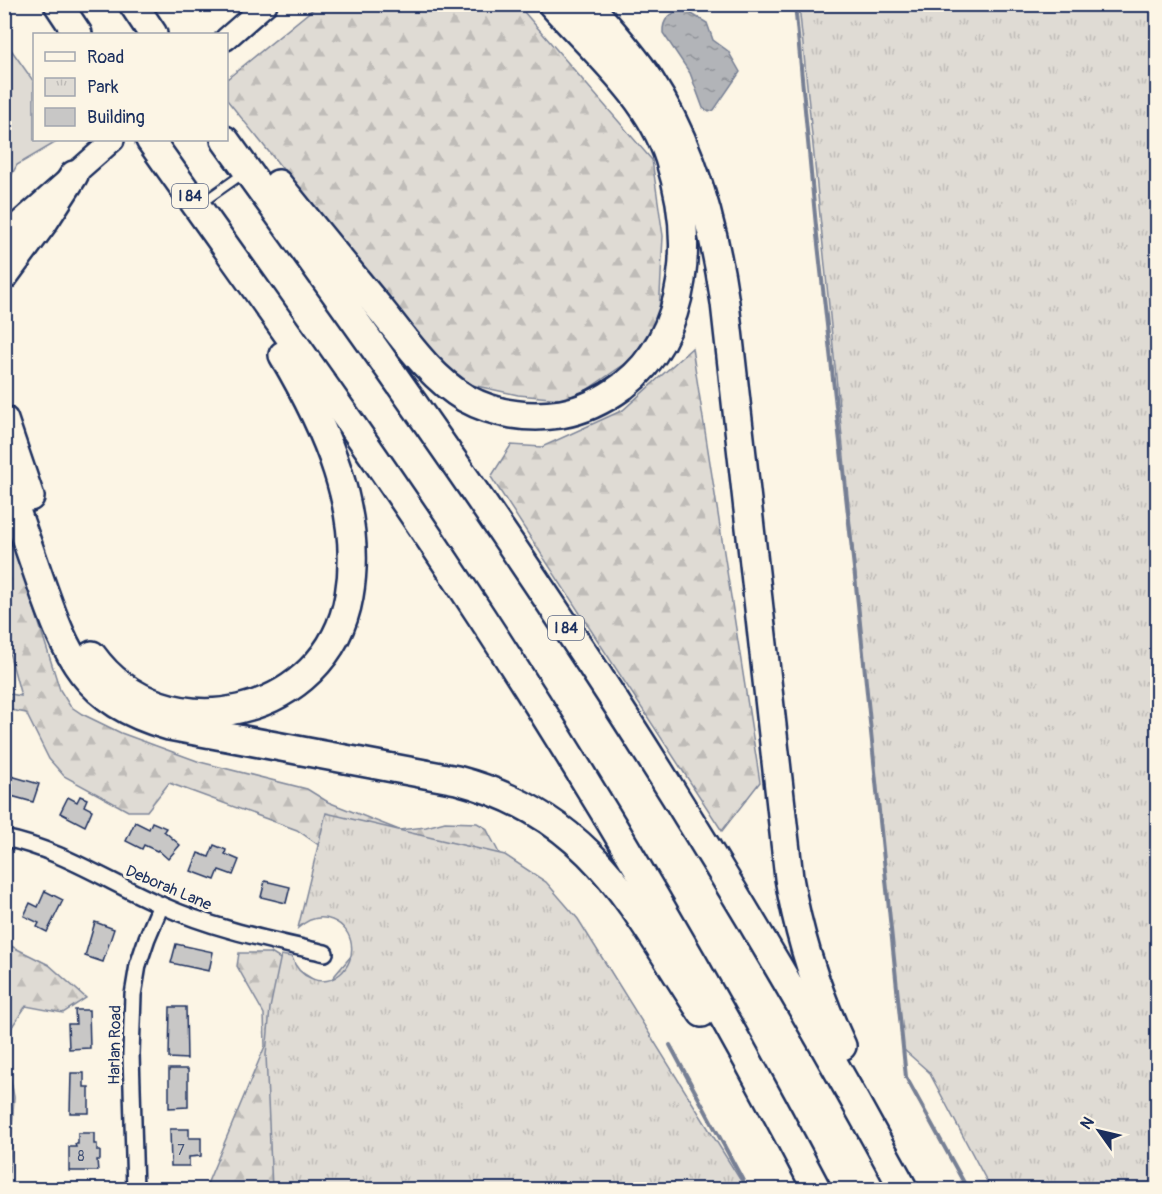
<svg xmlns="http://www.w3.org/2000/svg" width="1162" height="1194" viewBox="0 0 1162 1194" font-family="Pangolin,sans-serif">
<defs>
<pattern id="forest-firs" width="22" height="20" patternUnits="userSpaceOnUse" patternTransform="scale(1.5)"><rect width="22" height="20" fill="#dfdbd4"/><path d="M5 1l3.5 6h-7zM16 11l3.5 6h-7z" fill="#bfbcb8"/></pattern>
<pattern id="park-tufts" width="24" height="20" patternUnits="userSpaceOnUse" patternTransform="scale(1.5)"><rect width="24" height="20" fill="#dfdbd4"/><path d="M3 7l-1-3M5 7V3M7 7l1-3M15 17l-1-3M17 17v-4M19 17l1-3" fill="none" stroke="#bfbcb8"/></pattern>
<pattern id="water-ripples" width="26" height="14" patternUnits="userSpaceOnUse" patternTransform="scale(1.5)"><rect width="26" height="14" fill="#b2b4b8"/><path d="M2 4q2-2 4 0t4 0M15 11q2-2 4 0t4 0" fill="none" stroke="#909399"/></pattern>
</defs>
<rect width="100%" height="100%" fill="#fcf5e5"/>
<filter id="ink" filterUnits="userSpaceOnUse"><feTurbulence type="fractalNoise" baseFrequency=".0167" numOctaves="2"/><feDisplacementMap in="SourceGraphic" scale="12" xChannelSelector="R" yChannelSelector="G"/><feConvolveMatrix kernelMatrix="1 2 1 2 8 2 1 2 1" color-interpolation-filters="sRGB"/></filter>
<g filter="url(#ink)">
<path fill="#dfdbd4" stroke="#7d8599" stroke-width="1.5" d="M5,41l29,41v58h26l-43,25 -6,11 -6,-10z"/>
<g fill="url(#forest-firs)" stroke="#7d8599" stroke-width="1.5">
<path d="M318,5h200l134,155 11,76 -4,79 -27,44 -60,41 -54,-5 -46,-10 -40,-31 -205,-254v-21z"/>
<path d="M692,348l68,434 -38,49 -231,-354 20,-32 31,2 81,-37z"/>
<path d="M4,513l56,177 10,16 12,8 39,19 79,29 107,27 21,13 71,28 27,-3 19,-5 32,1 9,5 14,27 12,334h-307l60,-143 -1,-32 -27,-48 2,-13h32l54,34 37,-44 -35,-92 -30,-21 -128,-47 -22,28h-19l-64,-35 -15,-17 -23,-46 -21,-4v-16l16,3 -16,-59z"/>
<path d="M5,943l44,22 37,33 -23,15 -37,-7 -21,31z"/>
<path d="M5,1048l9,49 -6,93 -4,-1z"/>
</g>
<g fill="url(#park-tufts)" stroke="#7d8599" stroke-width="1.5">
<path d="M799,5h358v1184h-166l-62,-117 -26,-23z"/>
<path d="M326,813l179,42 41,27 32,37 168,270h-474l-6,-134 4,-47 11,-53 11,2c6,20 30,32 48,17 18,-15 15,-45 -8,-54 -12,-5 -24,-1 -34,8z"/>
</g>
<path fill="url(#water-ripples)" stroke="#767f94" stroke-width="1.5" d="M685,10l22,13 6,17 15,11 12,21 -26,38 -5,2 -6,-4 -13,-35 -27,-40c-1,-15 8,-21 22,-23z"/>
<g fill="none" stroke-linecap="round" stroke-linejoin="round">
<g stroke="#767f94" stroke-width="4">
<path d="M795,4l21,222 42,378 48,473 62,113"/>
<path d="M670,1045l78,145"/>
</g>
</g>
<g fill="#c8c7c6" stroke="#1b2f5e" stroke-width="1.5">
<path d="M4,774l35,10 -6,18 -22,-6 -1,2 -6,-1z"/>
<path d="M80,796l7,3 -3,7 8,4 -7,16 -25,-13 8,-16 9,5z"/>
<path d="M135,822l14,7 3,-7 14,6 -2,3 16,14 -12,14 -10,-9 -1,1 -13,-6 -2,4 -16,-8z"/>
<path d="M214,845l12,5 -1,4 14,6 -6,15 -14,-5 -4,10 -24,-9 7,-18 11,4z"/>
<path d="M265,881l25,6 -4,16 -25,-6z"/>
<path d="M45,891l18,9 -16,32 -10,-5 2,-4 -15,-7 6,-13 8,4z"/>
<path d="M95,922l19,7 -11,33 -18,-6z"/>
<path d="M176,944l37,8 -4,19 -38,-8z"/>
<path d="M170,1007h16l1,52 -18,-1z"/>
<path d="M75,1010h14l1,38 -21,1 -1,-25h8z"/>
<path d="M169,1069h19v38l-19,1z"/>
<path d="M71,1073h13v14h5v26h-19z"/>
<path d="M170,1129h19v9h12v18l-12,1v9h-18z"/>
<path d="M78,1133h16v11h3v7h3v9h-3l1,11h-29v-24h7l-1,-3h3z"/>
</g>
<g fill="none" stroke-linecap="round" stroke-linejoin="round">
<g stroke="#1b2f5e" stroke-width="12">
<path id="service" d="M200,204l44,-31"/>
</g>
<g stroke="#1b2f5e" stroke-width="20">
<g id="minor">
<path d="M4,838c56,11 106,45 157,67 53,24 108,35 164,48"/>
<path d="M135,1190l-4,-136 2,-59 5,-30 9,-27 14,-33"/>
</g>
</g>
<g stroke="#1b2f5e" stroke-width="26">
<g id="secondary">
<path d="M226,39l40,-35"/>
<path d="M4,236l109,-96"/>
</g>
</g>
<g stroke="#1b2f5e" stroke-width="32">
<g id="motorway">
<path d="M58,4l20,30"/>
<path d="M133,4l20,30"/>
<path d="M588,4c21,24 43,48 61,75 44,67 65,146 76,224l64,575c10,60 28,114 53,168"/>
<path d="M150,140c103,146 209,291 308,441 130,196 250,400 359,609"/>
<path d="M225,140c134,185 267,371 391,563 102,158 198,321 288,487"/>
<path d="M278,184c34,42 68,84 103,126 25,31 49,67 84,88 29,16 63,21 96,16 23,-4 43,-14 62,-28 68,-53 71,-152 46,-228 -20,-61 -75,-107 -117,-154"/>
<path d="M4,276l39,-53 31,-48"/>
<path d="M4,420l26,77"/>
<path d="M4,476c12,34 24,69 36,104 27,77 44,122 129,146l288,54c136,36 174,125 245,233"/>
<path d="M92,655c72,100 236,63 257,-59 15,-85 -24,-170 -66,-241"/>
</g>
</g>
<use href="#service" stroke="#fcf5e5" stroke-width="8"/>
<use href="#minor" stroke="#fcf5e5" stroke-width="15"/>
<use href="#secondary" stroke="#fcf5e5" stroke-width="21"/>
<use href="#motorway" stroke="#fcf5e5" stroke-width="27"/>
</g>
</g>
<g text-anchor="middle" stroke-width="6" stroke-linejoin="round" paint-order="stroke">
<g font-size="14" fill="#465578">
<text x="181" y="1155">7</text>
<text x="81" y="1161">8</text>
</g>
<g fill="#fcf5e5" stroke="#5e6a86" stroke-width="1.5">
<rect x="172" y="184" width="36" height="24" rx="4.5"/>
<rect x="548" y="616" width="36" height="24" rx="4.5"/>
</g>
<g font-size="15" font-weight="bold" fill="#1b2f5e">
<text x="190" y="201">I 84</text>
<text x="566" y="633">I 84</text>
</g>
<g font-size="16" fill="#1b2f5e" stroke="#fcf5e5">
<text transform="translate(169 887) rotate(23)" y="6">Deborah Lane</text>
<text transform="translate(114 1045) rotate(-89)" y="6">Harlan Road</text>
</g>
</g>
<rect width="1162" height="1194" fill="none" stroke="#fcf5e5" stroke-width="24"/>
<rect x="12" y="12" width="1138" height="1170" fill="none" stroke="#1b2f5e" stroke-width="2" filter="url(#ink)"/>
<rect x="33" y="33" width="195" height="108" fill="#fcf5e5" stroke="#a2a6af" stroke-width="1.5"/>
<rect x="45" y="52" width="30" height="9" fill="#fcf5e5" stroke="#a2a6af" stroke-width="1.5"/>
<text x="87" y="63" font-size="18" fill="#1b2f5e">Road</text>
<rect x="45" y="78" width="30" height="18" fill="url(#park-tufts)" stroke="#a2a6af" stroke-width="1.5"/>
<text x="87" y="93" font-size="18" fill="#1b2f5e">Park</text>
<rect x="45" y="108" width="30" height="18" fill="#c8c7c6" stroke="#a2a6af" stroke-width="1.5"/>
<text x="87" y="123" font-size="18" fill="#1b2f5e">Building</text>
<g transform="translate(1099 1131) rotate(304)" stroke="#fcf5e5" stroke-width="4.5" paint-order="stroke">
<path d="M0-4.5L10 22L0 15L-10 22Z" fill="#1b2f5e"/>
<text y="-9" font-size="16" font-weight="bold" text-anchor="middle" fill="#1b2f5e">N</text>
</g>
</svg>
